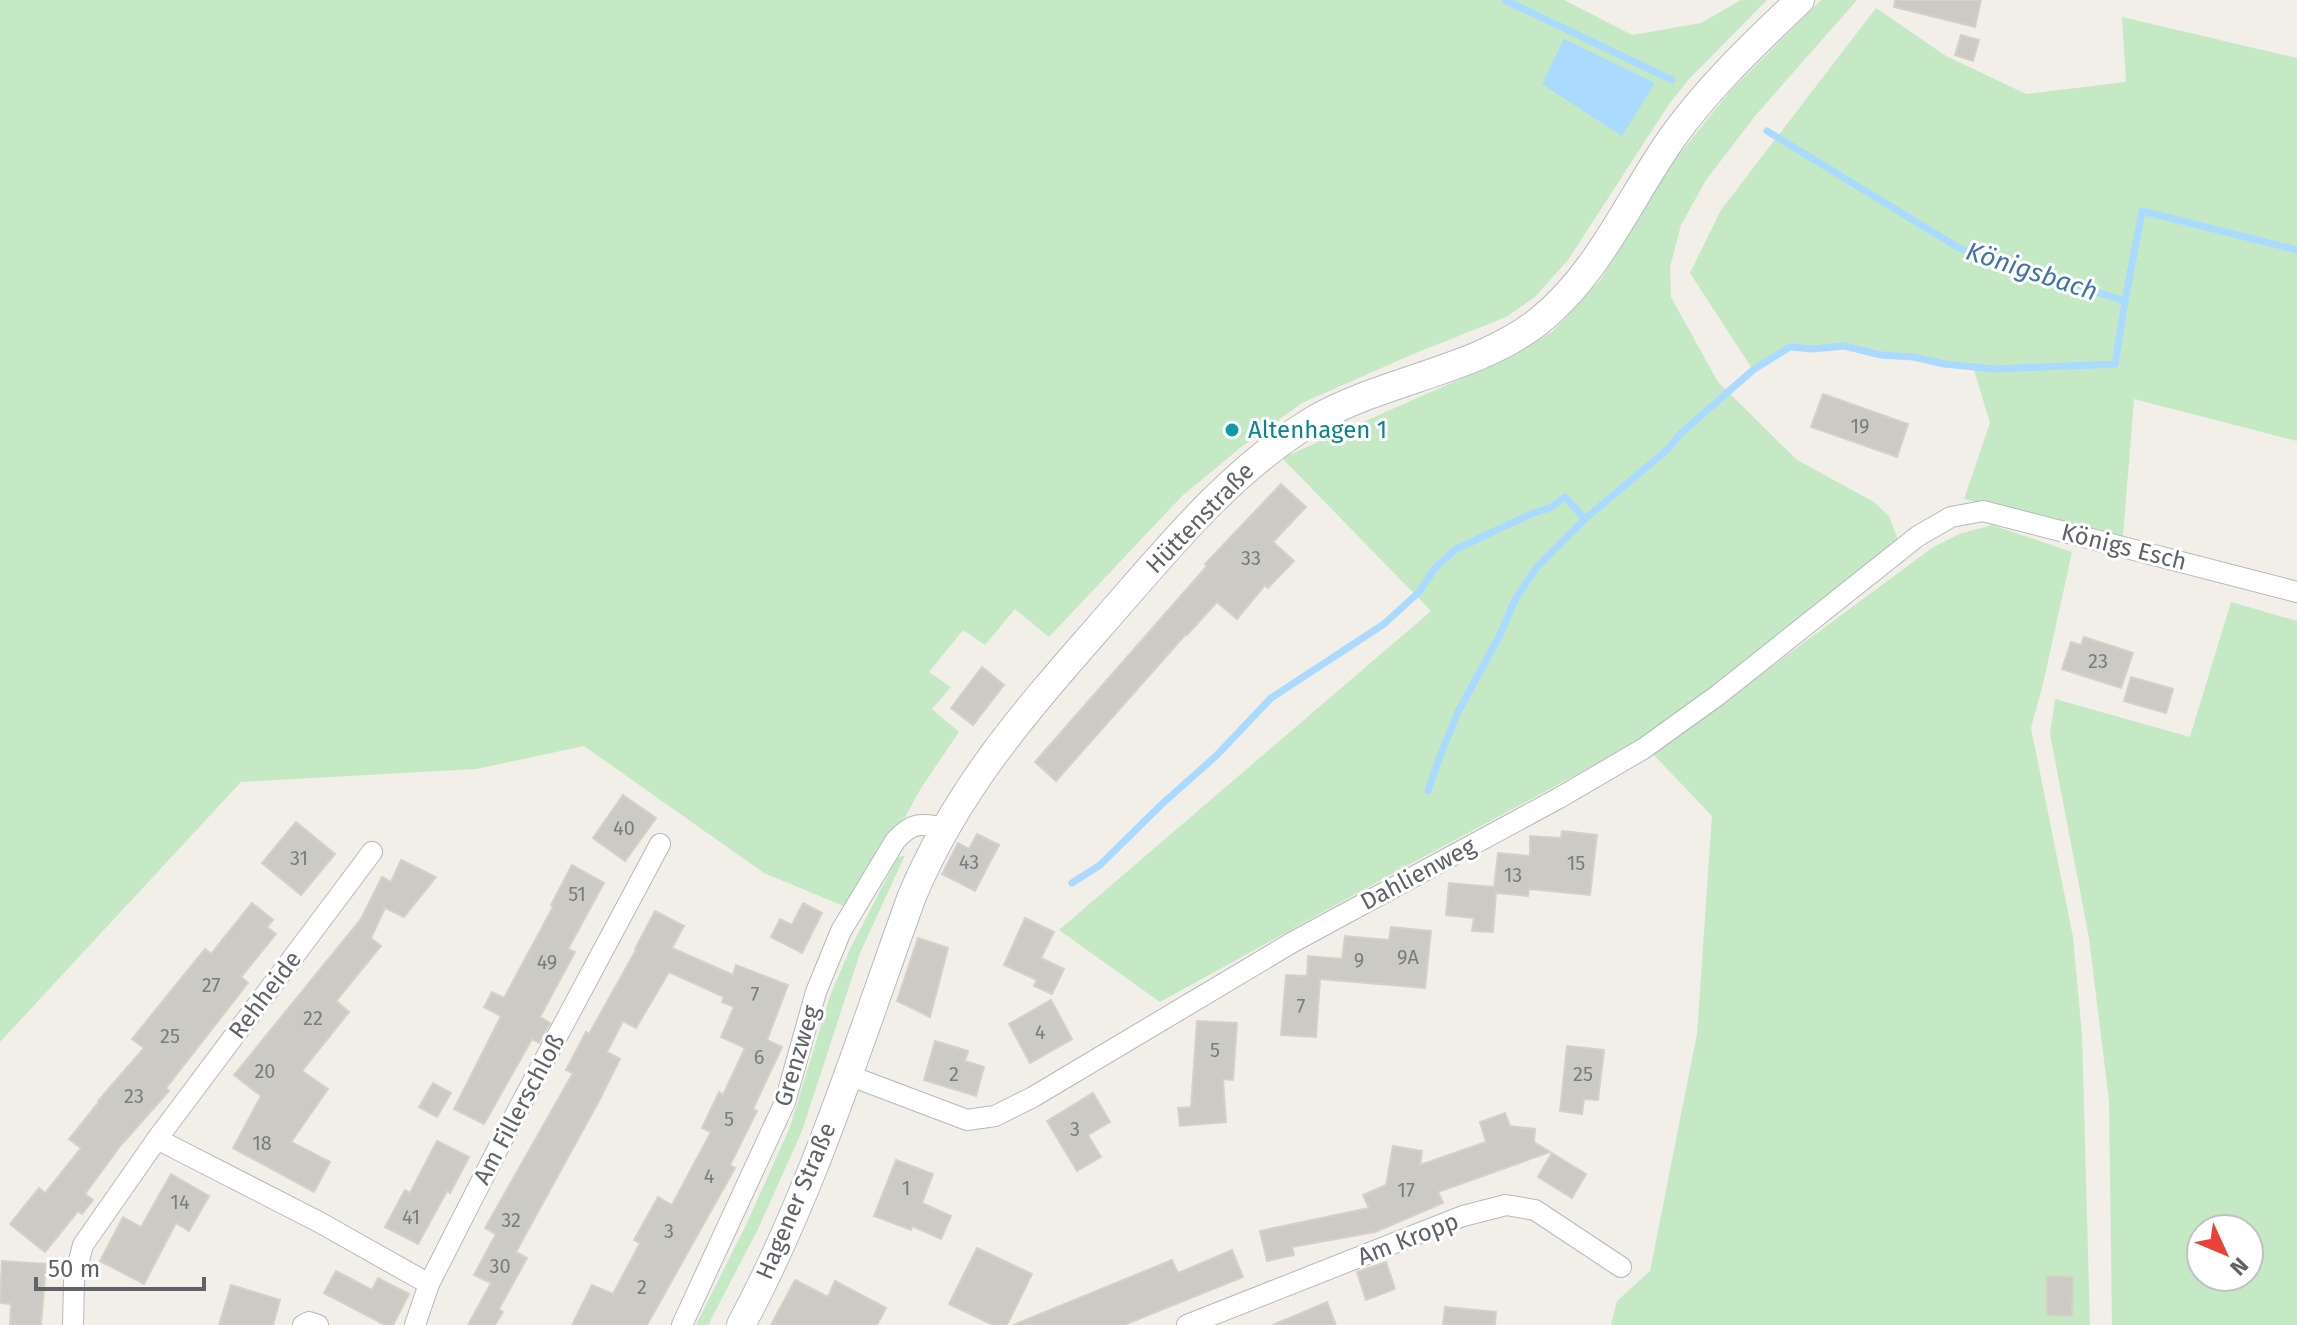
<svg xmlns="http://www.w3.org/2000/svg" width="2297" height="1325" viewBox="0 0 2297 1325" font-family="'Fira Sans',sans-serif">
<rect width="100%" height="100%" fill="#f1efe8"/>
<g fill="#c5e8c5" fill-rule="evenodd">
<path d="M0,0h1564l68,35 69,-12 40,-23h26l-77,78 -21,26 -101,156 -33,37 -29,20 -95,38 -109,48 -62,45 -58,48 -133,141 -34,-28 -30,36 -22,-15 -34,42 22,15 -19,22 27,23 -38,56 -28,51 -47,68 -82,-34 -180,-127 -108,23 -235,13 -241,260z"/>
<path d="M1821,0h36l-102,116 -49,64 -25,45 -11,42 1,30 47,85 79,78 77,42 15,14 9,24 -4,6 -242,188 -249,134 -243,134 -101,-72 372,-319 -149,-153 223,-99 47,-27 49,-53 73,-118 57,-71z"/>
<path d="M1876,8l70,48 80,38 100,-12 -4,-65 175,41v383l-163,-42 -11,137 -159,-37 26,-76 -17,-56 -29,-3 -30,-7 -33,-2 -37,-9 -31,3 -23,-2 -37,23 -63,-97 31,-63z"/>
<path d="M1992,525l80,27 -29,132 -12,44 42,209 9,98 8,290h-479l6,-24 33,-30 47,-237 15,-218 -59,-62 279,-206 27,-14z"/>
<path d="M2231,602l66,19v704h-185l-3,-224 -20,-163 -39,-204 5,-35 135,38zM2201,1229h48v48h-48z"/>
<path d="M905,855l-45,98 -58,178 -45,100 -49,94h-12l50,-100 44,-98 40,-131 20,-47 47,-91z"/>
</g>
<path fill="#aadaff" d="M1564,39l91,44 -33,53 -80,-52z"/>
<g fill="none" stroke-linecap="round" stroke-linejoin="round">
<g stroke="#aadaff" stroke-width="7">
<path d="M1505,0l167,80"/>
<path d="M1767,131l192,117 166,53 17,-90 155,39"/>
<path d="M1428,791l12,-35 19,-46 40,-73 16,-37 21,-32 49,-49 83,-70 12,-15 73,-64 37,-23 23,2 31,-3 37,9 33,2 30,7 50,5 121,-5 10,-63"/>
<path d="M1072,883l28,-18 62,-61 55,-49 54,-57 113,-74 35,-32 16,-24 21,-19 77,-36 17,-5 15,-11 20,22"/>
</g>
</g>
<g fill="#cccac5" stroke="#d6d1c6" stroke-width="2">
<path d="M1895,0h86l-6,27 -81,-20z"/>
<path d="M1961,35l18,5 -6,21 -18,-6z"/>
<path d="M1823,394l85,30 -11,33 -86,-30z"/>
<path d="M1281,484l25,23 -33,35 21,19 -26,27 -3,-3 -28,34 -20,-17 -30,33 -1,-1 -130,147 -21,-19 172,-196 -2,-2z"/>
<path d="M2084,637l49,16 -12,35 -59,-19 9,-27 10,3z"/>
<path d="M982,667l22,18 -31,40 -22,-17z"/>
<path d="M2131,677l42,12 -7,24 -42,-12z"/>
<path d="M623,795l33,23 -31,43 -32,-23z"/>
<path d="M296,822l39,32 -34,41 -39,-32z"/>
<path d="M1562,831l35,4 -7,60 -61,-6 -1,7 -32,-3 -3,39 -21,-1 2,-13 -28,-3 3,-32 45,4 4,-34 32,3v-20l31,2z"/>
<path d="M977,834l22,11 -24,46 -33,-17 16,-31 11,6z"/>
<path d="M401,860l35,17 -32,40 -19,-9 -14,30 10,8 -45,55 13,11 -47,59 26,18 -37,53 39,20 -16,30 -81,-44 28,-52 -27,-21 127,-156 21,-42 9,5z"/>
<path d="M572,865l32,18 -36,66 7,3 -35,65 10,6 -11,20 -7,-4 -48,85 -30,-15 47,-93 -17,-9 8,-15 12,6 49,-91 -2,-2z"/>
<path d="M252,903l21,17 -6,7 9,7 -35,43 7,6 -82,105 3,3 -48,54 -36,49 8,6 -11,14 -4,-3 -33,41 -35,-28 29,-36 6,5 36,-45 -12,-9 30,-37 -1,-1 46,-53 -12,-9 73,-90 6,5z"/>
<path d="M803,903l19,10 -20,40 -31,-16 9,-18 12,6z"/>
<path d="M655,911l29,15 -12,22 61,27 3,-10 52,20 -21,55 15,7 -29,62 4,2 -27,54 5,3 -88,157h-75l20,-40 21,9 27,-51 -6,-3 24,-43 14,8 39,-73 -9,-4 17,-36 4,3 22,-47 -24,-11 13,-30 -12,-5 2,-5 -55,-25 -33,56 -13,-7 -16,31 13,7 -20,40 -84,153 11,6 -28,51 4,3 -8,13h-27l23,-42 -17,-8 22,-41 -11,-6 88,-155 -7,-3 20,-38 3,2 47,-84 -1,-1z"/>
<path d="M1025,918l29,14 -13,26 23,11 -12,25 -18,-8 3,-6 -33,-15z"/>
<path d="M1391,927l40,4 -6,57 -105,-9 -4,58 -35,-2 5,-60 21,1 1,-20 34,3 3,-23 44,4z"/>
<path d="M918,938l30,10 -18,69 -33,-16z"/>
<path d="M1051,1000l21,39 -42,24 -21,-39z"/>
<path d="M1197,1021l40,2 -4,57 -10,-1 3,43 -46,4 -2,-18 13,-1z"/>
<path d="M935,1041l33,10 -3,10 19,6 -8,29 -52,-16z"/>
<path d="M1567,1046l37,4 -6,50 -14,-1 -2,15 -22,-3z"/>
<path d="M433,1083l18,10 -14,24 -18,-10z"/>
<path d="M1093,1093l17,29 -22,13 13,22 -24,14 -30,-50z"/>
<path d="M1505,1113l5,13 25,3 -1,13 16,10 -112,40 5,11 -68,29 -83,15 2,8 -27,6 -7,-30 109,-23 -6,-13 23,-10 7,-39 29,5 -2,14 66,-23 -6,-20z"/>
<path d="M437,1141l32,16 -19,36 -3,-2 -29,53 -33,-17 20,-37 5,3z"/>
<path d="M1552,1153l34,21 -14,24 -34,-21z"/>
<path d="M896,1160l37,14 -11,29 29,13 -10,23 -29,-13 -1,4 -37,-14z"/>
<path d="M171,1174l38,22 -20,35 -13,-8 -32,61 -44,-23 23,-44 18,10z"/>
<path d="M977,1248l55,26 -25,51h-14l-44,-21z"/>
<path d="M1232,1250l11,27 -119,48h-111l159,-65 6,13z"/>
<path d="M2,1261l44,3 -5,61h-31l1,-21 -11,-1z"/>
<path d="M1386,1262l9,27 -29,11 -9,-28z"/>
<path d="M336,1271l36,19 6,-12 31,16 -16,31h-8l-61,-32z"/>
<path d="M2047,1276l26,1 -1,39 -25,-1z"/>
<path d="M795,1280l33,17 7,-16 51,27 -9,17h-106z"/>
<path d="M231,1285l49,15 -7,25h-54z"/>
<path d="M1327,1302l9,23h-63z"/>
<path d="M1445,1307l51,5 -1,13h-52z"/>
</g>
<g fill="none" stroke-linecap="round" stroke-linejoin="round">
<g stroke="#b5b8bc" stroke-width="22">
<g id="minor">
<path d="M848,1075l119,45 28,-4 38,-19 260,-155 266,-144 84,-49 75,-54 200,-159 33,-19 32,-6 314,81"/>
<path d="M157,1139l162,83 110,62"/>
<path d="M73,1325l1,-45 9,-35 74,-106 215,-287"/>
<path d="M303,1325l6,-3 9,3"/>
<path d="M415,1325l14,-41 85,-167 146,-273"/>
<path d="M682,1325l103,-223 31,-110 25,-61 54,-90c17,-19 25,-18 49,-13"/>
<path d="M1187,1325l276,-109 43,-11 29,5 86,57"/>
</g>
</g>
<g stroke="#b6babf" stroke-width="30">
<path id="secondary" d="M741,1325c72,-134 119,-286 171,-429 48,-114 121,-193 201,-285 61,-70 121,-143 201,-191 69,-40 164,-50 225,-99 60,-48 90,-122 133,-183 37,-52 82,-94 128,-138"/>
</g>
<use href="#minor" stroke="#fff" stroke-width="20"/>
<use href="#secondary" stroke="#fff" stroke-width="28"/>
</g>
<circle fill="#0f9aa8" stroke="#fff" stroke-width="3" cx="1232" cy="430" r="8"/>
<g text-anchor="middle" stroke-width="6" stroke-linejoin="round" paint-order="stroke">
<g font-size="20" fill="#7a7d7f">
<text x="1860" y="433">19</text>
<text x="1251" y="565">33</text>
<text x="2098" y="668">23</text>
<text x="624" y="835">40</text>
<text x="299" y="865">31</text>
<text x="969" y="869">43</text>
<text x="1576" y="870">15</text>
<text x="1513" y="882">13</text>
<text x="577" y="901">51</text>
<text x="1408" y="964">9A</text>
<text x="1359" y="967">9</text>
<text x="547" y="969">49</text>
<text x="211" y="992">27</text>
<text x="755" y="1001">7</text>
<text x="1301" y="1013">7</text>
<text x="313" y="1025">22</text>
<text x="1040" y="1039">4</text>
<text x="170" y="1043">25</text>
<text x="1215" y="1057">5</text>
<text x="759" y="1064">6</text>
<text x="265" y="1078">20</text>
<text x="954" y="1081">2</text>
<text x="1583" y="1081">25</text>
<text x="134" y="1103">23</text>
<text x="729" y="1126">5</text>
<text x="1075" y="1136">3</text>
<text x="262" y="1150">18</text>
<text x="709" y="1183">4</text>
<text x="906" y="1195">1</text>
<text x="1406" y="1197">17</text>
<text x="180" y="1209">14</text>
<text x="411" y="1224">41</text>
<text x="511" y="1227">32</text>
<text x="669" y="1238">3</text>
<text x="500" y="1273">30</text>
<text x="642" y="1294">2</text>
</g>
<g font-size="24" fill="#0d838f" stroke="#fff" text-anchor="start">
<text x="1248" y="438">Altenhagen 1</text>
</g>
<g font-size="24" fill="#5f6368" stroke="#fff">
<text transform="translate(1200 518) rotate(-46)" y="8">Hüttenstraße</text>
<text transform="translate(2124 547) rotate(14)" y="8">Königs Esch</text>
<text transform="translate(1418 874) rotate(-28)" y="8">Dahlienweg</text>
<text transform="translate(265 995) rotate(-53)" y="8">Rehheide</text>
<text transform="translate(797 1056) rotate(-73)" y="8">Grenzweg</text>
<text transform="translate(519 1109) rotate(-62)" y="8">Am Fillerschloß</text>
<text transform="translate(796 1201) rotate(-67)" y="8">Hagener Straße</text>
<text transform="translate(1408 1239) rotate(-21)" y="8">Am Kropp</text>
</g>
<g font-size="26" font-style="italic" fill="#4174aa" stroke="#fff">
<text transform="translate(2032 271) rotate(18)" y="9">Königsbach</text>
</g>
</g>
<g transform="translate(2225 1253) rotate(134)"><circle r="38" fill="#ffffff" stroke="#bfc1c3" stroke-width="2"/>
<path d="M0-6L14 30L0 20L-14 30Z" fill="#ea4335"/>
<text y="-12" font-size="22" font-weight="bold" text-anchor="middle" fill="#5f6368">N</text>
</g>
<path d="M36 1277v12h168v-12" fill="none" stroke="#5f6368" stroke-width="4"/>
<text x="48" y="1277" font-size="24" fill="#5f6368" stroke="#ffffff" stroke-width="6" paint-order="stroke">50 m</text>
</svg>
